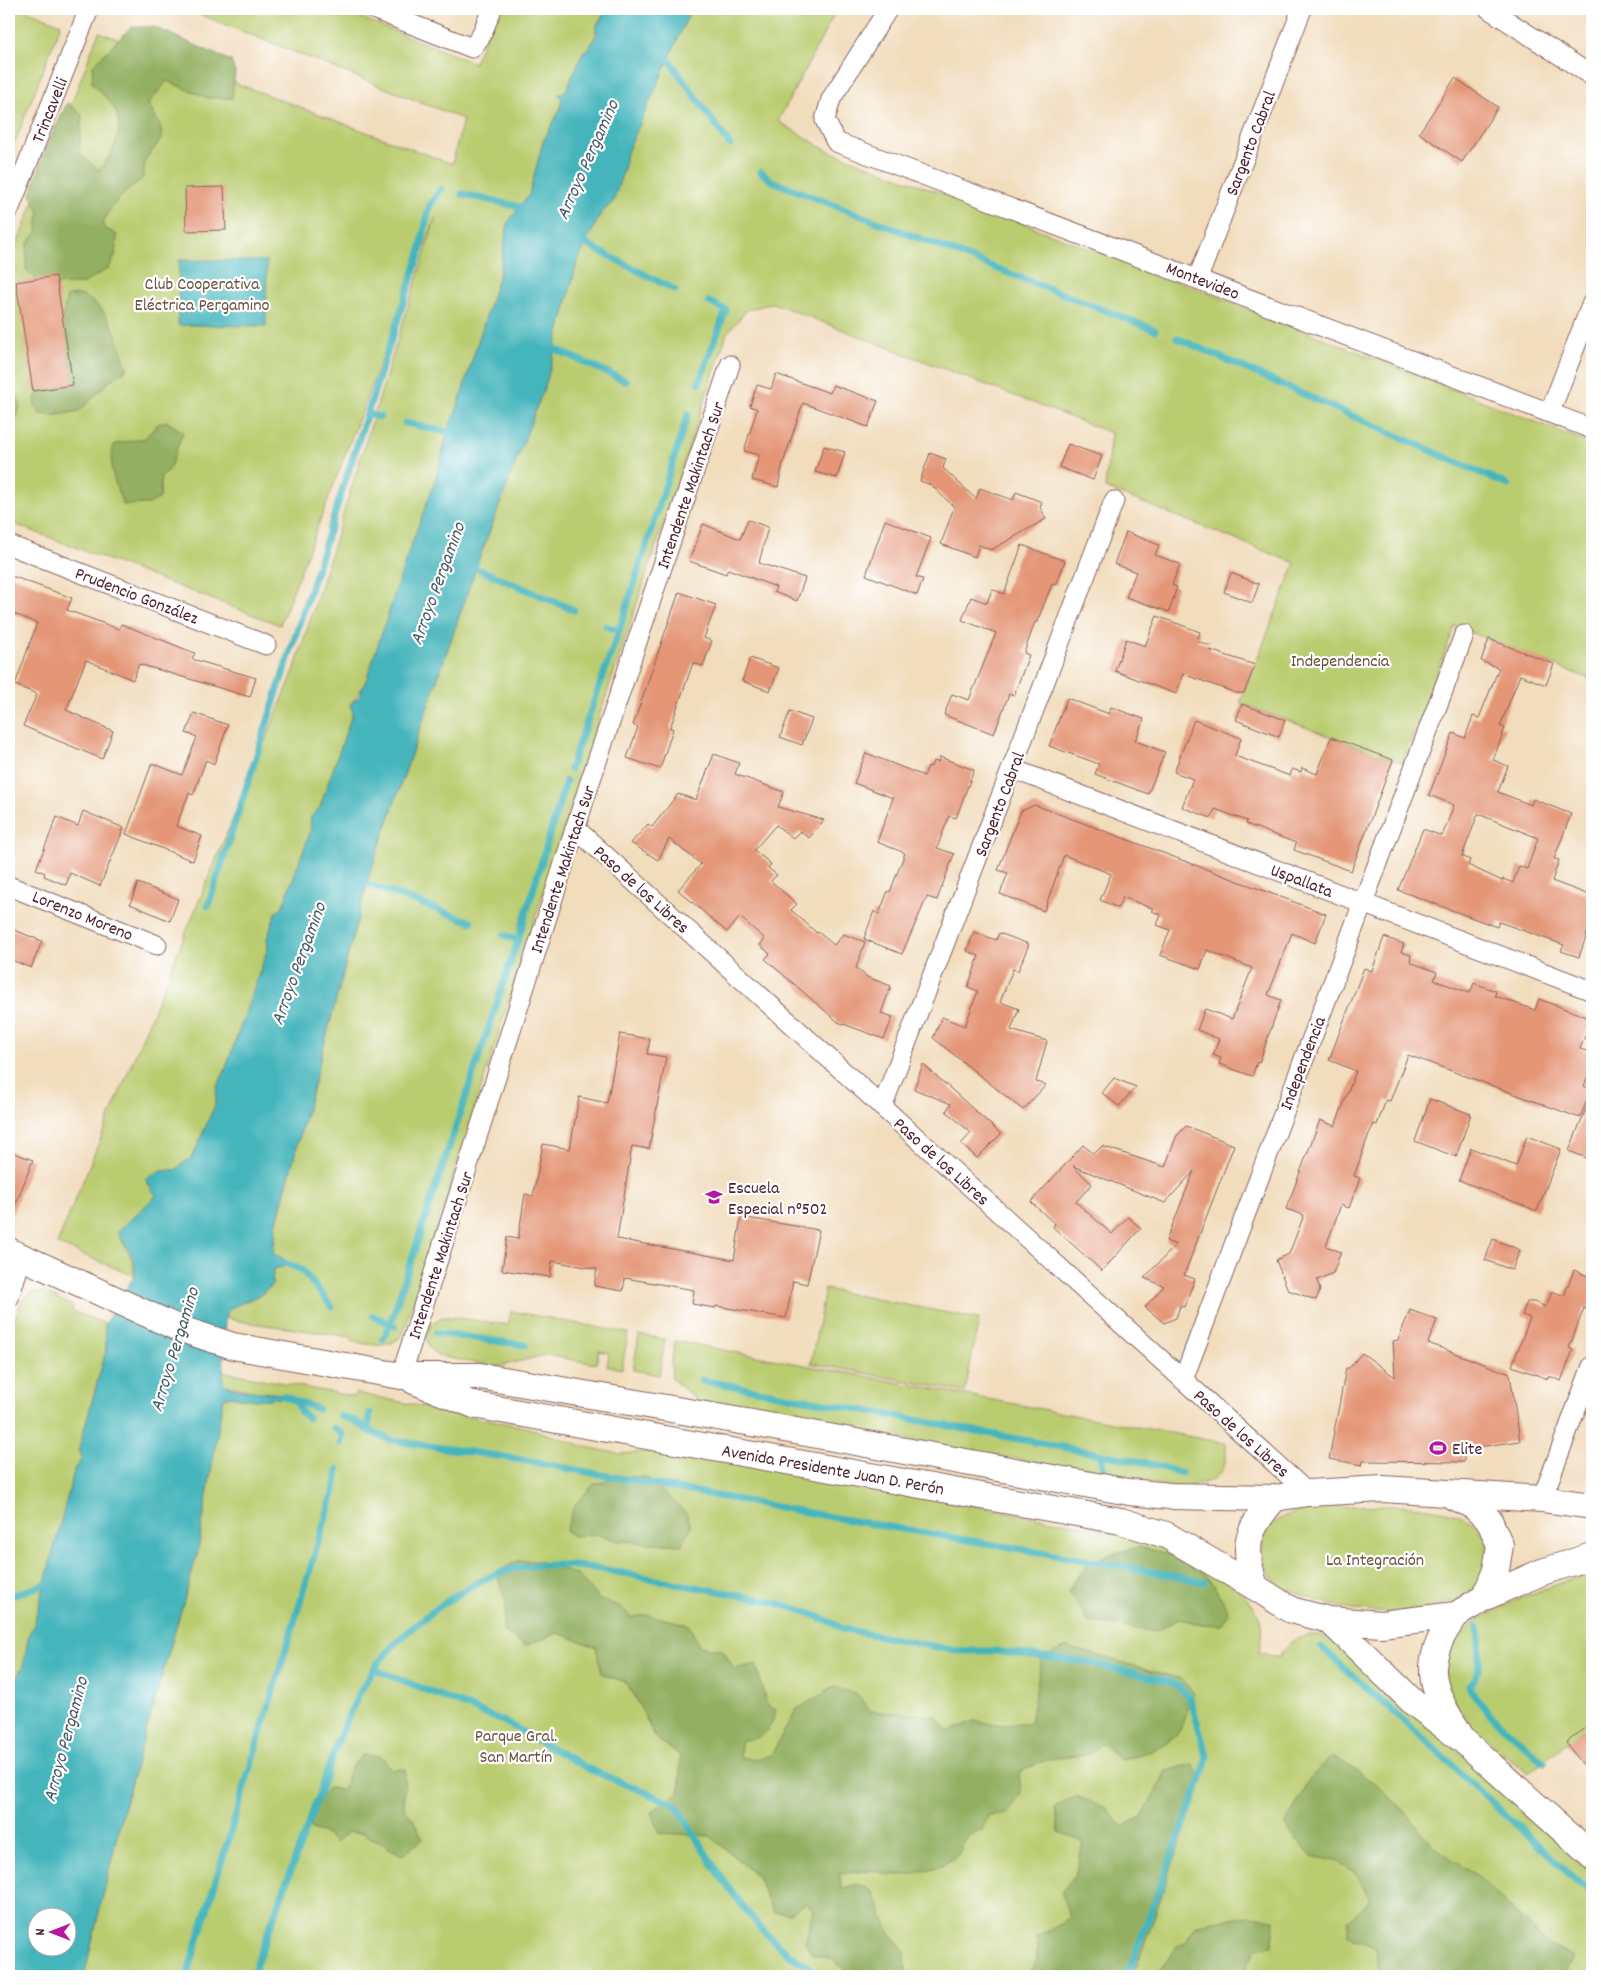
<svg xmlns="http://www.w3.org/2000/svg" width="1601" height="1985" viewBox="0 0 1601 1985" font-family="Dekko,sans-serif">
<rect width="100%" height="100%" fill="#fff"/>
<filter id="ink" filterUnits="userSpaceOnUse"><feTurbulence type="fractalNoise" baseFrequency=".02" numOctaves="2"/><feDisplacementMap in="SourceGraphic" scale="10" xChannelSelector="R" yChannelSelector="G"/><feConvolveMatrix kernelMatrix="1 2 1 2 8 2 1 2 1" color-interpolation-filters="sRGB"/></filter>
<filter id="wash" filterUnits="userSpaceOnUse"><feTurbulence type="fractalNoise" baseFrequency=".0096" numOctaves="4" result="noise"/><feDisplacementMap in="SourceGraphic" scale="20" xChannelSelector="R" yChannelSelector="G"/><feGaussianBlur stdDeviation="1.12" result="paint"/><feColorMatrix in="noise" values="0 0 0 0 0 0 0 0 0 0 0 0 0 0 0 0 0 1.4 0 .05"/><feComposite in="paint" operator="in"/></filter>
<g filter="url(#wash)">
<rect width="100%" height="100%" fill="#f1dcbb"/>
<g fill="#bacc6f" stroke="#82764d">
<path d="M9,9h14l38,15 -52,133z"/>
<path d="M186,9h153l135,54 23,-54h110c-3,5 -10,13 -11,19 -2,10 -2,18 -13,24l-18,41 -5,17 -17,32 -14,53 -21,28 -9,52 -43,137c-11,20 -13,44 -20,66 -9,29 -22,56 -31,85 -11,32 -32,122 -55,141l3,8 -33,95 -9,10 -1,16 -28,75 -6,4 -9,27 1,9 -42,120 -9,20 -2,17 -22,51 -18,14 -15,1 -14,8 11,17 -40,36c8,16 18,25 17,44l-77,-32 237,-573 142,-454 -156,408 -271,-103v-257l90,-233 353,132 11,-45z"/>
<path d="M691,9h146l-59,112 48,29 361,135 405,159v236l-137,-54 -53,137 -162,-60 55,-140 -190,-75 6,-55 -338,-130 -26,7 -20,23 -125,375 -199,626c-13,17 -32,10 -51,8l-1,-5 -113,-16 -13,-4 5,-9 30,-13 12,-10 1,-16 10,-2 2,-4 -12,-9 3,-29 93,-349 110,-317 68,-179 30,-118 24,-49 12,-11 12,-37v-8z"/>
<path d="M825,1289l154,30 -14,73 -154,-29z"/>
<path d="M34,1292h9l30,14 -1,5 33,13 1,27 -27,97 3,11 -7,9 -42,160c-7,7 -4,14 -5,23 -2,11 -9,25 -18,32l-1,-345 12,-37z"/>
<path d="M511,1311l117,22 -6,36 -15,-3 2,-13 -10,-2 -3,13 -51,-9 -49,12 -57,-11 -9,-7 -4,-11 2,-8 4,-7 10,-6h9l57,8z"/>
<path d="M639,1335l26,4 -6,36 -26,-5z"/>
<path d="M675,1341l544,101 7,1c3,38 -16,40 -48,45l-479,-86 -27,-23 -1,-16z"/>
<path d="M221,1371l134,26 1,-4 173,35 57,19 34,7 37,-3 2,-3 475,87c36,12 107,44 124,79 6,13 3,25 1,38l20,6c6,-11 11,-17 23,-21 25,-8 37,8 56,21l234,216v102h-1508l39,-166 74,-255 26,-156 7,-3 13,3 11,-7 -31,-8z"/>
<path d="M1353,1506c36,0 122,-7 134,37 3,10 -4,28 -5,38 -9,7 -18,16 -28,20 -48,18 -102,13 -149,-5 -10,-3 -22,-8 -30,-15 -8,-8 -13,-20 -13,-31 2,-45 59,-42 91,-44z"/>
<path d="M1592,1572v150l-64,52c-19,-17 -43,-33 -60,-53 -76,-92 60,-125 124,-149z"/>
</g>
<g fill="#93b062" stroke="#6e6846">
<path d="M131,27h23l77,34 4,11 -3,26h-24l-41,-17 -19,23 12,21 2,13 -17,22 -2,18c-15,12 -38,30 -40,49l14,8 -2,21 -6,12 -27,16 -38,1 -18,-14 1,-26 10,-13 2,-20 -8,-17 14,-45 22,-47 15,12 -3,38 20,17c14,-15 26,-40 16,-60 -5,-10 -16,-19 -23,-27l1,-18z"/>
<path d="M81,295c30,12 37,45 46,74l-16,11 -32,31 -26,5 -13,-2 -6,-12 26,-71 7,-35z"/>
<path d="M9,395l6,1 6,9 -5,14 -7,4z"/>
<path d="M166,421l17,11 -14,38 -8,6 -1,22 -11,6 -26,1c-7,-20 -17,-41 -8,-61l30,-6 13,-14z"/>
<path d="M620,1476l27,1 39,36 5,13 -9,19 -65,-4 -22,-7 -21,2 -8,-5 8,-25 19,-21z"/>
<path d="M1140,1547c17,4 37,8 52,17 13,7 33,35 36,50l-7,11 -26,-1 -15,-6 -25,14 -68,-11 -4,-9 -15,-20c13,-31 42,-39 72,-45z"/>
<path d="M518,1561h21l38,14 23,25 20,6 11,11 18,-2 40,10 10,21 24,4 11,19 22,-5 11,41 9,5c-6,22 -12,29 -35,30l-1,17 16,3 15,-5 25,-45 38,-23 23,7 13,17 66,5 13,16 25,-11 30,4 26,-3 12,-64 25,-11 114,32 13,14 -16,42 -26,16 -32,9 -18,-17 -15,12 -38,4 -30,13 2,20 -14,22 -18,1 -7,15 -14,6 -10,19 -16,11 -33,9h-20l-17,-5 -32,4 1,14 19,-4 14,9 14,37 17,22 1,24h-53l-21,-17 -20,-5 -7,-11 9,-33 -8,-7 -16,10 -17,-1 -16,-36 -47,-40 -50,-3 -9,-21 29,-20v-37l-25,-17 -19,-40 -11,-16 -23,-8 -6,-27 -38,-14 -33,13 -22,-15 3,-28 -10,-31z"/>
<path d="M362,1755l19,1 11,14 13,-1 -1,40 9,10 10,20 -21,16 -39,-22 -15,-1 -13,11 -8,-8 -15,-5 -2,-17 18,-25 15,2 7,-22z"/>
<path d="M1331,1757l22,10 42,34 43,49 36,23 75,72 24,12 -10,19h-185l-2,-28 -28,-13 -1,-13 23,-23 -16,-28 -18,-10 -25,-5 -26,-30 25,-48z"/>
<path d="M1193,1764l9,18 -69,194h-107l11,-15v-24l33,-18 -9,-27 14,-16 8,-34 -24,-10 -4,-24 21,-12 30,12 16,19 21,-11 23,-45z"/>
<path d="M1252,1916l22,3 -1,26 -16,3 -11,19 4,7 10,2h-105l23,-30 7,-3 11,-17 17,-5z"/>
</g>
<g fill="#45b5bc" stroke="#486a74" fill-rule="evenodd">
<path d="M607,9h84l-66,148v8l-12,37 -12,11 -24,49 -30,118 -68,179 -110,317 -93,349 -3,29 10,4 2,5 -2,4 -10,2 -1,16 -12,10 -30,13 -5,9 -2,67 16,6 45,4 -3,4 -26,2 -25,-4 -7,3 -26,156 -74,255 -39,166h-75v-268l2,-9 -2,-17c21,-6 14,-45 24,-54l42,-160 7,-9 -3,-11 27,-97 -1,-27 29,-48 1,-11 -5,-13 -13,-20 39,-36 -11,-17 15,-8 15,-1 18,-14 22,-51 2,-17 9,-20 42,-120 -1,-9 9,-27 6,-4 28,-75 1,-16 9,-10 33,-95 -3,-8 9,-7 8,-19 38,-116 31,-84 15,-56 5,-10 43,-137 9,-53 21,-27 14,-53 17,-32 2,-10 -3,-6 5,-1 3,-4 16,-37 6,-4 8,-13 -1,-7zM38,1918h30v30h-30z"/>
<path d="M179,260l88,1 -1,65 -88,-1z"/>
</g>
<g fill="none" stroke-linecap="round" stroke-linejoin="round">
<g stroke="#45b5bc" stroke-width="7">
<path d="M669,60l61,85"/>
<path d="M761,172l11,9 383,149"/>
<path d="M462,194l59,13"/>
<path d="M586,244l89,46"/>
<path d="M1177,338l331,147"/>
<path d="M555,349l71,32"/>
<path d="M699,383l27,-73 -17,-8"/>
<path d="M367,414l53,-162 9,-45 12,-18"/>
<path d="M405,423l43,9"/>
<path d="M476,568l98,42"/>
<path d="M606,626l13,5"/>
<path d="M570,769l49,-138 69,-217"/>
<path d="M367,884l104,38"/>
<path d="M208,906l159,-492 13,3"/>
<path d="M504,935l14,5"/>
<path d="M285,1263l17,7 30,37"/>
<path d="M373,1316l22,10"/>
<path d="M436,1333l89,12"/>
<path d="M383,1339l7,-15 128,-384 48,-159"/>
<path d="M701,1380l447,83 33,10"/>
<path d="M283,1396l35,13"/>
<path d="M296,1401l4,10 8,7"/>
<path d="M340,1416l15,5 13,9 22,10 121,18 337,62 285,48 71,14"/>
<path d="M333,1428l9,5 -1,10"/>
<path d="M368,1430l2,-17"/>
<path d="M1100,1454l7,26"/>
<path d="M9,1597l36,-13"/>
<path d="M1478,1627c1,21 6,42 -8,59 7,22 56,60 74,76"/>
<path d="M1321,1647l82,73 189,175"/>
<path d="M374,1669l131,53 84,47 87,36 42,68 30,40 18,21 20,18 35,24"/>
<path d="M187,1976l149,-492 2,-15"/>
<path d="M252,1976c22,-59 44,-119 66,-179 15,-42 30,-90 56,-128 25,-37 95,-90 139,-100 49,-11 103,3 151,12 56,12 131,19 179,48l114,22h37l93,11 83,20 9,5 11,11 17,58 -3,14 -77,206"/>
</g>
</g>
<g id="blocks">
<g fill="#e49677" fill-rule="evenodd">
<path d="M1455,78l43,29 -36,55 -43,-29z"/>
<path d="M224,187l2,43 -40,1 -1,-43z"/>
<path d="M56,276l17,109 -40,6 -17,-109z"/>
<path d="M776,374l54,19 3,-8 45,16 -10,26 -65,-24 -20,60 -5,24 -26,-7 7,-25 -15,-4 13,-42 -7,-3 7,-21 14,4z"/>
<path d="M1068,444l34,12 -9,24 -34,-13z"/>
<path d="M824,446l21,6 -8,26 -22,-6z"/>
<path d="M930,453l16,6 -3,9 33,31 4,-11 33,12 3,-8 26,10 -2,5 6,12 -55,31 -12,-5 -4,12 -34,-13 13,-37 -23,-22 -11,-4z"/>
<path d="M748,520l20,7 -9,36 46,15 -8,23 -23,-9 2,-5 -48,-18 -2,5 -37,-13 14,-37 37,15z"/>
<path d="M885,520l46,18 -15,39 7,2 -6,16 -51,-20z"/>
<path d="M1126,532l33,13 -4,10 25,9 -8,21 5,2 -8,25 -43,-15 10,-25 -22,-8z"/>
<path d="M1022,545l43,16 -9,24 -4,-1 -15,38h-2l-11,31 5,2 -15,40 -5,-1 -15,40 -50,-19 8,-21 17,6 27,-67 -34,-13 9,-23 16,6 5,-14 12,5z"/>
<path d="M1231,573l28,11 -7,19 -28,-11z"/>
<path d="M9,575l63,23 -5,12 52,19 2,-5 74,29 -3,6 64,19 -6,19 -111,-33 -6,16 -47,-20 -20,50 47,21 -11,28 -79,-33 14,-32 -22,-9 22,-62 -28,-11z"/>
<path d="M679,592l37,13 -12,33 8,3 -9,25 -10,-3 -23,65 3,1 -13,40 -33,-11 11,-31 -5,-2z"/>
<path d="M1157,616l43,16 -3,9 14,5 -1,4 45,15 -11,28h-8l-53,-19 -7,20 -61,-23 11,-32 19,7z"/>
<path d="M1489,639l65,25 -8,21 -26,-10 -20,51 5,2 -12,32 15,6 -10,26 33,13 2,-6 38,15 -17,45 5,1 -7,21 40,15v24l-13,37 -18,-6 3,-6 -65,-23 -2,5 -99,-37 25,-61 19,7 12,-31 -25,-10 24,-62 12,5 8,-22 6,2 20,-50 -18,-7zM1478,814l60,24 -11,31 -8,-3 -6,17 -10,-4 -1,2 -34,-16 2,-5 -8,-4z"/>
<path d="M750,658l29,10 -9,23 -28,-10z"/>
<path d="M1067,698l42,16 2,-7 33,12 -9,22 30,11 -17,42 -53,-20 4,-10 -50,-18z"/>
<path d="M1242,704l43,16 -6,17 -43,-17z"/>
<path d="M790,711l22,8 -10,26 -22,-8z"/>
<path d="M194,713l34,12 -14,39 -8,-4 -13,35 -4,-2 -13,33 26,10 -9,25 -67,-27 26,-71 30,12 15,-38 -11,-4z"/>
<path d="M1194,720l47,18 -6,18 55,20 2,-7 9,3 1,-4 15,6 14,-37 62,23 -42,111 -57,-21 2,-7 -50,-19 1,-3 -32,-12 -4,9 -29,-11 11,-28 -19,-7z"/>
<path d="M866,753l58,23 4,-10 3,1 2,-6 5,1 2,-5 34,13 -18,48 -7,-2 -12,32 17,6 -17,46 -10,-3 -25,57 -38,-15 10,-28 5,3 9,-23 2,1 15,-39 -28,-11 16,-44 -39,-15z"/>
<path d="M714,754l25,9 -4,11 49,18 -6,15 46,13 -15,18 -9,-7 -7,7 -17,-13 -22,25 17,14 -3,4 9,7 -6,6 26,23 -6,6 26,23 1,-1 16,13 9,-11 22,8 -9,26 11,9 24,9 -10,27 12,4 -9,22 -46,-17 -73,-63 5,-5 -10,-9 5,-6 -25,-22 -13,15 -49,-42 23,-26 -32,-25 -11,21 -27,-17 17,-19 4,3 26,-33 18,6z"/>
<path d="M1035,805l291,109 -11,29 -23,-10 -24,62 13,5 -22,63 -2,-1 -5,14 -33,-12 2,-6 -8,-3 6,-16 -22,-9 8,-21 27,10 20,-51 -45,-18 -7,19 -40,-14 10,-25 -13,-5 4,-10 -9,-4 2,-2 -31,-12 -5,11 -18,-8 11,-26 -47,-19 -20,56 -44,-17 8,-21 -10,-3 16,-42 7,-17z"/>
<path d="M83,811l41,17 -24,58 -30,-13 -4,12 -22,-9 1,-3 -9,-4 21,-52 21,9z"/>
<path d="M138,883l40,16 -8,22 -40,-17z"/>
<path d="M9,928l33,13 -11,27 -22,-9z"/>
<path d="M974,932l22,8 3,-7 30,11 -11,27 -5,-2 -13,33 19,7 -8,21 36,11 -11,41 10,3 -23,25 -90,-72 9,-21 23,9 13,-35 -10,-4 11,-31 -12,-5z"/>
<path d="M1384,937l20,7 -3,8 10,3 -1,6 5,3 22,8 -3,8 36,13 4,-10 22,8 -1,5 40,14 4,-11 53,20 -12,30 12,4v13l-8,20 7,3 -11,29 -172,-63 -18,46 -4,-1 -9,25 -3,-1 -5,10 -15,42 6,2 -11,30 -8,-3 -15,41 15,6 -8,21 -16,7 3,10 -4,10 -28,-10 -12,-30 13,-6 15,-39 -18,-6 34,-89 15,6 21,-55 -27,-11 35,-92 8,3z"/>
<path d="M620,1034l30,5 -3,15 19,3 -17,92 -17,-3 -15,93 117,21 7,-43 78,13 -12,54 -14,-3 -7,37 -70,-12 -1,2 -23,-4 2,-14 -69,-12 -2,13 -29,-5 3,-17 -45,-8 -2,16 -48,-7 5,-33 11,2 7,-45 8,2 10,-52 27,5 9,-52 28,6z"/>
<path d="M923,1064l78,70 -24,24 -16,-14 10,-11 -25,-22 5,-7 -37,-15z"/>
<path d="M1114,1078l22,9 -17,19 -17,-13z"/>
<path d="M1591,1096h1v64l-23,-9z"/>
<path d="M1430,1099l41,15 -15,43 -41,-16z"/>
<path d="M1186,1126l48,19 -50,130 11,4 -11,28 -4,-1 -4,12 -12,5 -19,-16 19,-21 -20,-8 32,-33 -10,-4 28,-70 -29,32 -92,-37 19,18 -16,18 36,32 16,-17 13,11 -39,43 -49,-44 2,-3 -24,-22 52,-57 11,9 8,-8 63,21 11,-30z"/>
<path d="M1527,1136l34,13 -24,62 -78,-31 12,-32 45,18z"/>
<path d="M9,1151l24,9 -23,59 -1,-1z"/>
<path d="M1493,1239l27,11 -8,20 -27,-10z"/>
<path d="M1574,1270l18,8v20l-4,12 -4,-2 -15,40 4,2 -12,31 -12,-5 -1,3 -36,-13 18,-48 -8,-3 5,-13h7l12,5 6,-16 12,5z"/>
<path d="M1410,1310l27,10 -9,23 82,31 10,67 -56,8v13l-101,-1 -1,4 -33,-6 17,-91h3l13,-15 33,24 -2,-36 5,-1z"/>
<path d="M1592,1722v54l-26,-33z"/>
</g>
</g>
</g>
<g filter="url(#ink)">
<use href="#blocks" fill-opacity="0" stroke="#84615d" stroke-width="1"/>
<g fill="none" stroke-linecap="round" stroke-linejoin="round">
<g stroke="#84615d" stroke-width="21">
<g id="street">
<path d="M373,9l99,39 9,-12 11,-27"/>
<path d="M888,9l-57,90 -6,21 11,22 756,287"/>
<path d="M1489,9l103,67"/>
<path d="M9,210l80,-201"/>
<path d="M1198,278l104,-269"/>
<path d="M1550,412l42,-109"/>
<path d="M9,545l257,100"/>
<path d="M1013,769l579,222"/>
<path d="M575,828l733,665"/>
<path d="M9,886l148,59"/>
<path d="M882,1107l232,-606"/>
<path d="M9,1298l13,-42"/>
<path d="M401,1376l189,-594 140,-417"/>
<path d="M1183,1380l281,-745"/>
<path d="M1542,1499l50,-133"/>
</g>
</g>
<g stroke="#84615d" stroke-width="28">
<g id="secondary">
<path d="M9,1251l169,77 55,18 168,30h79l272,47 377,69 41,4 105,2 33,-5 75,-4 159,10 50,7"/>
<path d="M414,1381l60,24 647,116 45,14 89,52"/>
<path d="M1275,1498c-29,33 -33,46 -20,89l36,23 38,10 52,4 75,-9 29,-18 11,-27 4,-25 -11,-25 -16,-14 -21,-10"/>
<path d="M1485,1597l57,-25 50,-16"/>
<path d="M1456,1615c-34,44 -28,72 2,116"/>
<path d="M1329,1620l85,83 51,39 127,114"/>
</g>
</g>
<use href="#street" stroke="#fff" stroke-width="19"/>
<use href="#secondary" stroke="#fff" stroke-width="26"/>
</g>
</g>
<defs>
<g id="school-bare" transform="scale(1.35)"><path d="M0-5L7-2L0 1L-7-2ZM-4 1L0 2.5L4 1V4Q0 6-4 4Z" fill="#b5179e" stroke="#fff" stroke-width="2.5" paint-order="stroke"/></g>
<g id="stadium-bare" transform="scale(1.35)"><path d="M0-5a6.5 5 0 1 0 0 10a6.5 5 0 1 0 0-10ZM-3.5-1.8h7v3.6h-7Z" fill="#b5179e" stroke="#fff" stroke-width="2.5" paint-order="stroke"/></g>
</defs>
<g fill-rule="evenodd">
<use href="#school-bare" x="714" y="1197"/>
<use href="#stadium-bare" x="1438" y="1448"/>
</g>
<g text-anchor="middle" stroke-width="4.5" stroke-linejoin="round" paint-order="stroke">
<g font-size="18" fill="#4a1f2b" stroke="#fff">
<text transform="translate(49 110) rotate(-68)" y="6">Trincavelli</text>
<text transform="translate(1250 143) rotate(-69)" y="6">Sargento Cabral</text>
<text transform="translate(1203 280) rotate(21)" y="6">Montevideo</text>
<text transform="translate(690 485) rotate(-71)" y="6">Intendente Makintach Sur</text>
<text transform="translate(137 595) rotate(21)" y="6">Prudencio González</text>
<text transform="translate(999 804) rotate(-69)" y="6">Sargento Cabral</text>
<text transform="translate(562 869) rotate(-72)" y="6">Intendente Makintach Sur</text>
<text transform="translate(1302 880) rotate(21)" y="6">Uspallata</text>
<text transform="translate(642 889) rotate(42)" y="6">Paso de los Libres</text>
<text transform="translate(83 915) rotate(22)" y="6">Lorenzo Moreno</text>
<text transform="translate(1302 1063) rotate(-69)" y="6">Independencia</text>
<text transform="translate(942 1161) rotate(42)" y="6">Paso de los Libres</text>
<text transform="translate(440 1255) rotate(-72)" y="6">Intendente Makintach Sur</text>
<text transform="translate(1242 1433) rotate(42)" y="6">Paso de los Libres</text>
<text transform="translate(833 1469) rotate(10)" y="6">Avenida Presidente Juan D. Perón</text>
</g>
<g font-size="18" fill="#6c533f" stroke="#fff">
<text x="202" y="289">Club Cooperativa<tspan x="202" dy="21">Eléctrica Pergamino</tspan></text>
<text x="1340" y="666">Independencia</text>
<text x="1375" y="1565">La Integración</text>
<text x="516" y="1741">Parque Gral.<tspan x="516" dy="21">San Martín</tspan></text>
</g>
<g font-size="18" fill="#4a1f2b" stroke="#fff" text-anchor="start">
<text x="728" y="1193">Escuela<tspan x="728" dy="21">Especial n°502</tspan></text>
<text x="1452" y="1454">Elite</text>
</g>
<g font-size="19" font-style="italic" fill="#485b65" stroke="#fff">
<text transform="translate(586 159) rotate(-66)" y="7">Arroyo Pergamino</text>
<text transform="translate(436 583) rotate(-70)" y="7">Arroyo Pergamino</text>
<text transform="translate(297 963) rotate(-70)" y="7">Arroyo Pergamino</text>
<text transform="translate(173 1349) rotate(-73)" y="7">Arroyo Pergamino</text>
<text transform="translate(64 1739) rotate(-75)" y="7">Arroyo Pergamino</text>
</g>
</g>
<rect width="1601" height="1985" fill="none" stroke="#fff" stroke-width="30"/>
<g transform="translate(52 1932) rotate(270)"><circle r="24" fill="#ffffff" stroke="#b7a5aa"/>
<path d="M0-4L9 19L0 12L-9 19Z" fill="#b5179e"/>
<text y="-8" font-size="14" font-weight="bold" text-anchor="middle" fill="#4a1f2b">N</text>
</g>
</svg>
